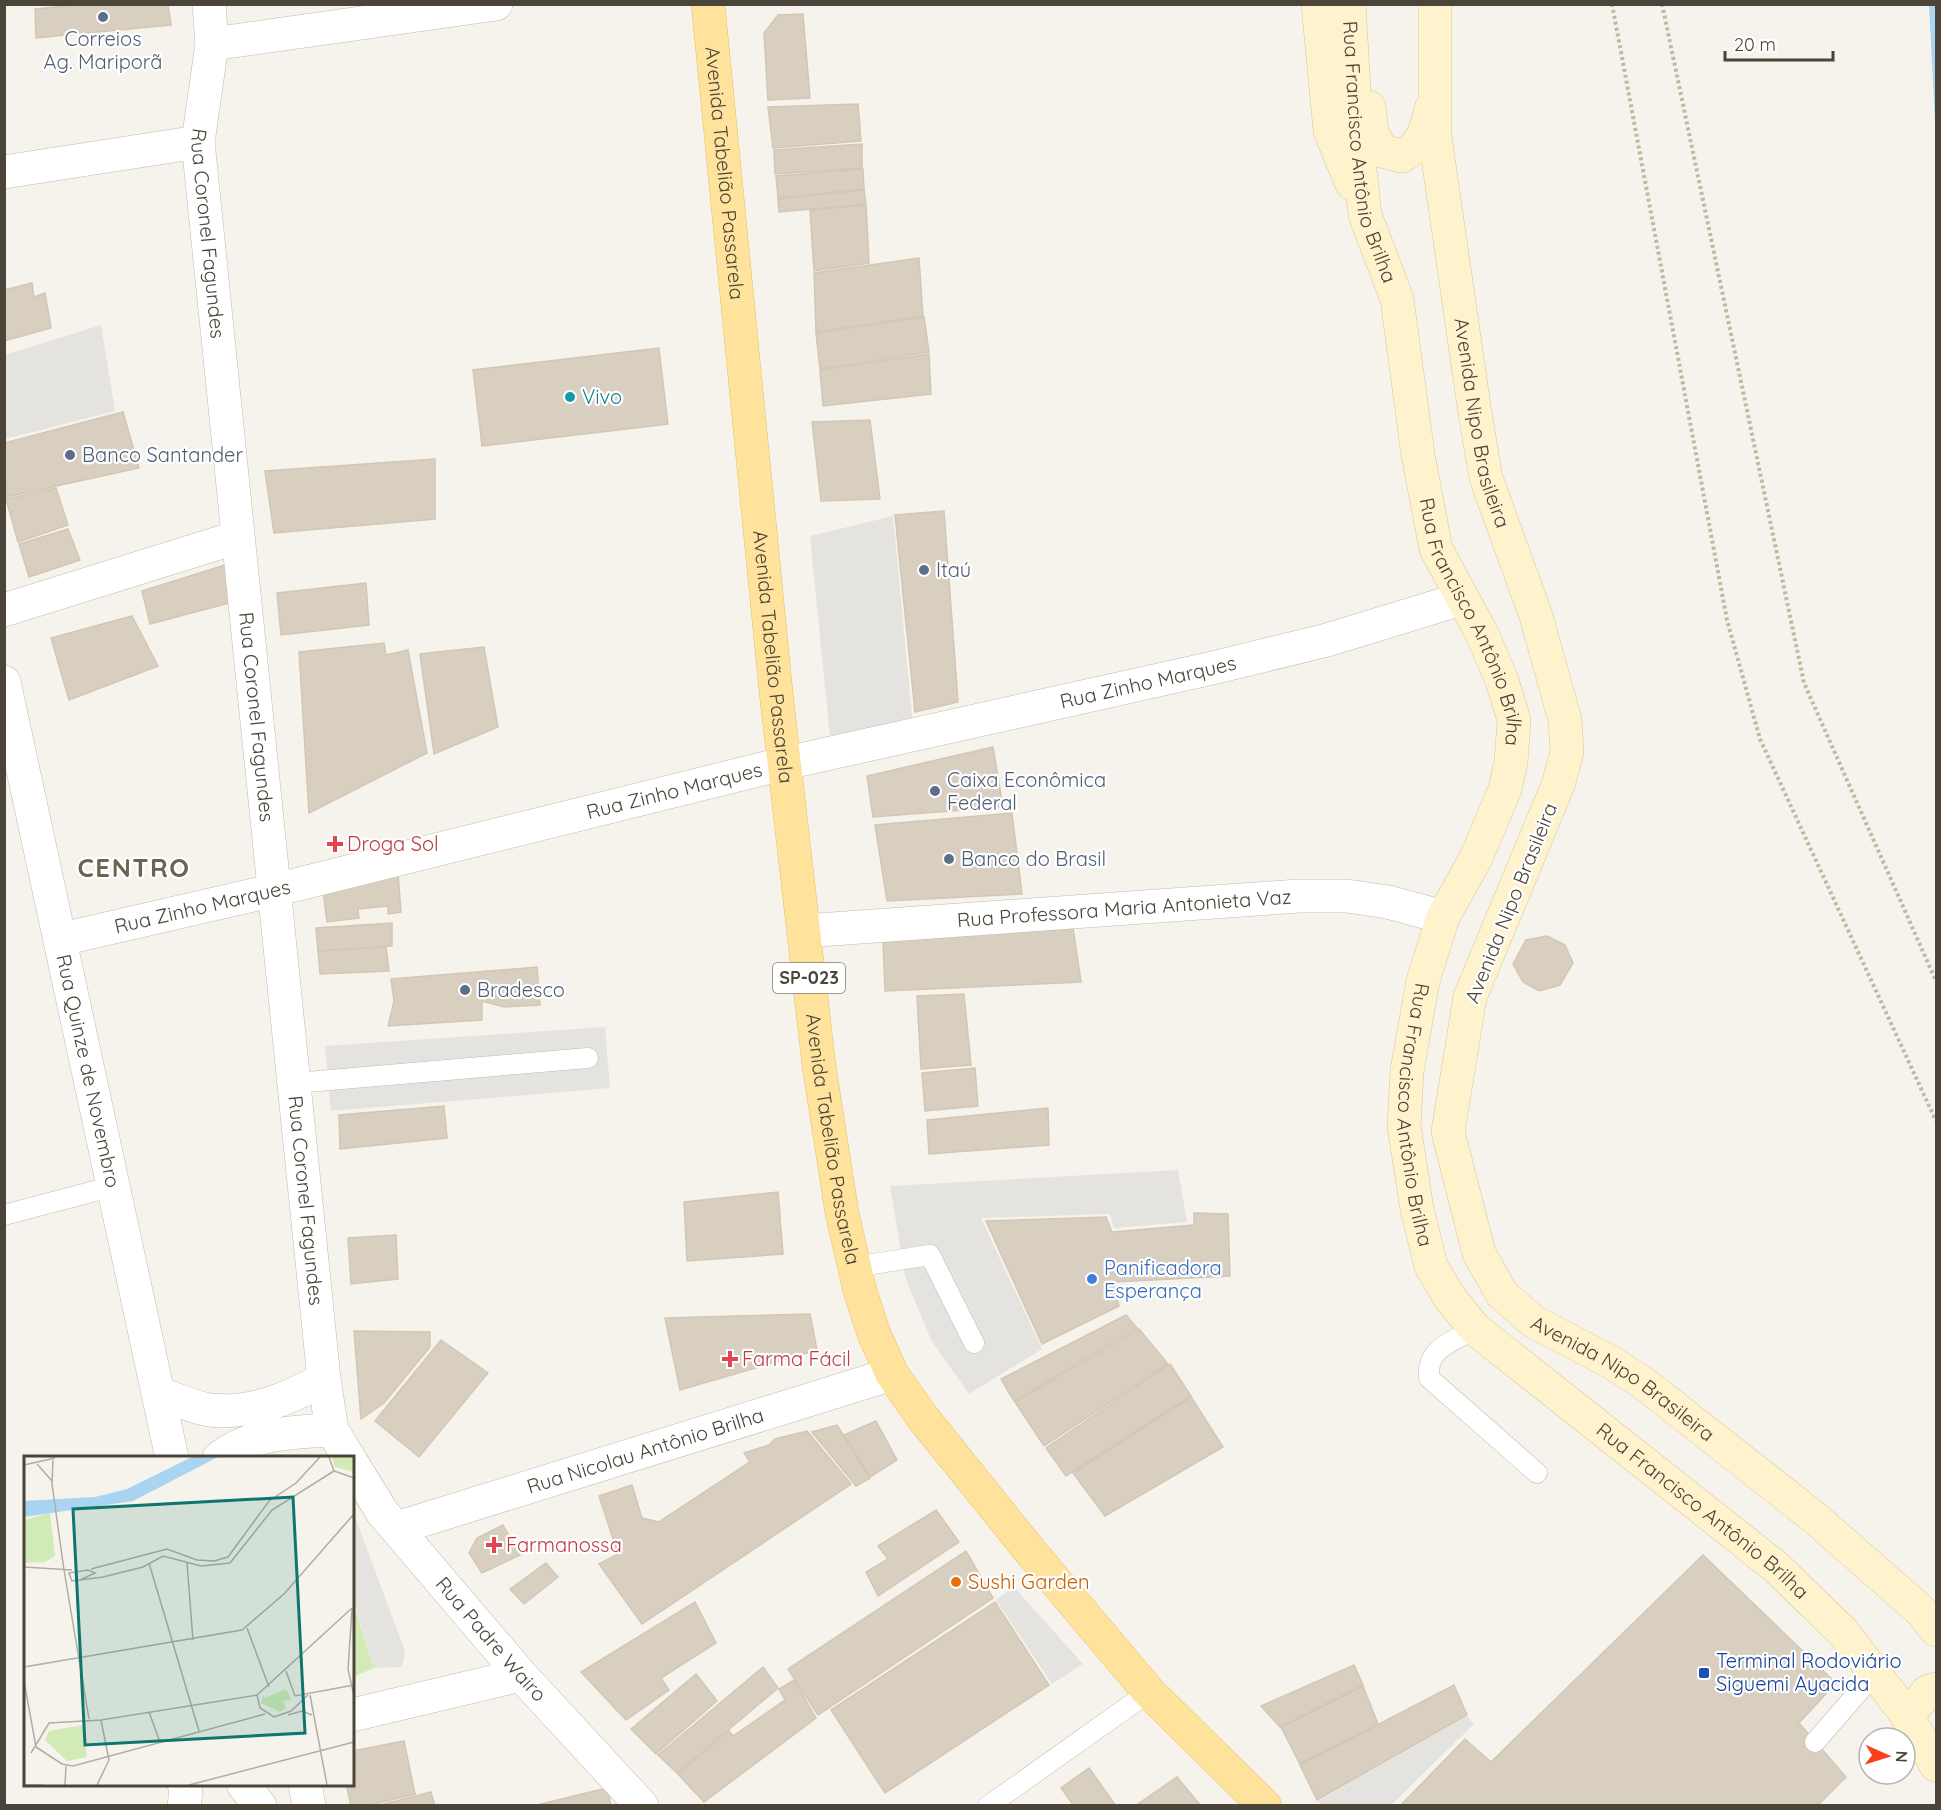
<svg xmlns="http://www.w3.org/2000/svg" width="1941" height="1810" viewBox="0 0 1941 1810" font-family="Quicksand,sans-serif">
<rect width="100%" height="100%" fill="#f6f3ec"/>
<path fill="#d2eab5" d="M352,1599l22,69 -21,9h-1z"/>
<g fill="#e5e3e0">
<path d="M101,325l14,86 -110,28v-84z"/>
<path d="M893,516l20,210 -82,20 -21,-210z"/>
<path d="M605,1027l5,61 -279,23 -6,-65z"/>
<path d="M1178,1170l9,52 -73,6 -4,-14 -129,4 61,131 -73,45 -38,-54 -26,-63 -15,-91z"/>
<path d="M352,1509l53,142 -3,16 -28,1 -21,-69z"/>
<path d="M1014,1587l69,77 -31,20 -56,-84z"/>
<path d="M1467,1716l7,8 -83,81h-69l-4,-4z"/>
</g>
<path fill="#a9d4f2" d="M1929,5h7v135z"/>
<g fill="#d8cfc1" stroke="#d3c7b4" stroke-width="1.5">
<path d="M88,4h80l3,21 -135,13 -1,-29z"/>
<path d="M803,14l7,84 -42,2 -4,-67 14,-18z"/>
<path d="M858,104l3,37 -88,7 -5,-41z"/>
<path d="M862,144v24l-87,6 -1,-24z"/>
<path d="M863,169l1,20 -86,9 -2,-22z"/>
<path d="M864,190l2,14 -87,8 -1,-13z"/>
<path d="M866,205l3,58 -55,8 -4,-61z"/>
<path d="M919,258l4,58 -107,16 -2,-59z"/>
<path d="M32,283l2,14 11,-4 6,35 -47,13v-51z"/>
<path d="M924,317l5,35 -109,17 -4,-36z"/>
<path d="M659,348l9,76 -186,22 -9,-76z"/>
<path d="M929,354l2,40 -108,12 -3,-36z"/>
<path d="M123,412l16,56 -133,29 -2,-54z"/>
<path d="M870,420l10,79 -59,2 -9,-79z"/>
<path d="M435,459v60l-161,14 -9,-62z"/>
<path d="M56,488l12,37 -50,17 -12,-43z"/>
<path d="M944,511l14,191 -43,10 -20,-197z"/>
<path d="M68,529l12,31 -51,17 -10,-33z"/>
<path d="M228,564l5,38 -83,22 -8,-33z"/>
<path d="M366,583l3,42 -88,10 -4,-42z"/>
<path d="M132,616l26,50 -89,34 -18,-62z"/>
<path d="M384,643l2,12 22,-5 19,103 -118,60 -10,-161z"/>
<path d="M484,647l14,80 -64,27 -14,-100z"/>
<path d="M993,747l10,60 -130,10 -6,-41z"/>
<path d="M1012,813l10,81 -135,7 -12,-76z"/>
<path d="M398,872l3,40 -13,2v-8l-30,3 1,9 -32,4 -4,-32z"/>
<path d="M392,923v23l-74,5 -2,-23z"/>
<path d="M1073,928l8,54 -196,9 -2,-52z"/>
<path d="M1547,936l18,9 8,18 -13,22 -21,6 -16,-9 -10,-18 13,-24z"/>
<path d="M386,947l3,24 -69,3 -2,-23z"/>
<path d="M537,967l3,38 -36,2 -22,-6v19l-94,6 6,-25 -3,-22z"/>
<path d="M964,994l7,71 -50,4 -4,-73z"/>
<path d="M975,1068l3,38 -53,5 -3,-38z"/>
<path d="M444,1106l3,32 -107,11 -1,-34z"/>
<path d="M1048,1108l1,37 -120,9 -2,-34z"/>
<path d="M778,1192l5,62 -96,7 -3,-59z"/>
<path d="M1194,1213l34,1 2,62 -116,6 5,24 -77,38 -56,-123 120,-4 6,15 82,-7z"/>
<path d="M396,1235l2,44 -47,5 -3,-46z"/>
<path d="M810,1314l7,36 -137,40 -15,-72z"/>
<path d="M1126,1315l11,13 -123,73 -13,-22z"/>
<path d="M1139,1329l29,35 -124,82 -29,-44z"/>
<path d="M354,1331l76,1v15l-46,56 -23,16z"/>
<path d="M441,1340l47,33 -69,84 -44,-36z"/>
<path d="M1170,1364l21,32 -125,80 -20,-28z"/>
<path d="M1191,1397l32,50 -118,69 -32,-43z"/>
<path d="M876,1421l21,39 -27,17 -26,-42z"/>
<path d="M837,1425l33,53 -14,8 -44,-54z"/>
<path d="M807,1431l44,53 -209,140 -43,-60 19,-10 -19,-58 33,-11 10,33 17,4 91,-60 -6,-9 25,-8 6,-6z"/>
<path d="M936,1510l23,32 -81,54 -12,-24 22,-13 -10,-13z"/>
<path d="M503,1525l17,30 -38,18 -13,-20 8,-15z"/>
<path d="M966,1551l27,47 -175,117 -30,-46z"/>
<path d="M1703,1555l133,128 -37,40 47,54 -29,29h-417l65,-67 26,23z"/>
<path d="M546,1563l12,14 -34,27 -14,-15z"/>
<path d="M695,1602l21,41 -55,35 8,12 -43,30 -45,-48z"/>
<path d="M995,1602l54,83 -164,108 -54,-83z"/>
<path d="M1354,1665l9,20 -83,42 -19,-21z"/>
<path d="M763,1667l15,21 -101,85 -19,-18z"/>
<path d="M696,1674l21,27 -61,53 -25,-25z"/>
<path d="M794,1680l22,38 -112,84 -26,-28 51,-43 4,5 52,-36 -6,-11z"/>
<path d="M1454,1685l13,30 -150,85 -17,-35z"/>
<path d="M1363,1686l15,38 -78,40 -19,-37z"/>
<path d="M404,1741l11,53 -49,12h-15l-5,-22h6v-33z"/>
<path d="M1089,1768l27,38h-42l-13,-18z"/>
<path d="M1177,1777l24,29h-66z"/>
<path d="M607,1788l4,18h-78z"/>
<path d="M431,1792l4,14h-59z"/>
</g>
<g fill="none" stroke-linecap="round" stroke-linejoin="round">
<g stroke="#c2bbae" stroke-width="21">
<g id="lane">
<path d="M295,1083l293,-25"/>
<path d="M4,1215l110,-29"/>
<path d="M854,1267l76,-12 44,88"/>
<path d="M1475,1329c-23,13 -49,19 -46,49l108,95"/>
<path d="M1815,1742l60,-69"/>
<path d="M988,1806l161,-114"/>
</g>
</g>
<g stroke="#c2bbae" stroke-width="34">
<g id="street">
<path id="s1" d="M209,4l3,40 -14,98 126,1237 8,51 17,28"/>
<path d="M212,44l284,-40"/>
<path d="M4,172l194,-30"/>
<path d="M4,610l234,-73"/>
<path id="s2" d="M4,682l168,776"/>
<path id="s3" d="M804,931l495,-35h48l41,6 55,15"/>
<path id="s4" d="M62,939l213,-49 511,-127 422,-94 119,-29 134,-41"/>
<path d="M158,1393c16,5 35,15 52,17 41,5 80,-12 114,-31"/>
<path d="M219,1458c31,-25 75,-26 113,-28"/>
<path id="s5" d="M352,1463l30,49 139,163 121,131"/>
<path id="s6" d="M397,1528l495,-154"/>
<path d="M352,1715l169,-40"/>
<path d="M184,1784l2,7 -2,15"/>
<path d="M243,1784l17,22"/>
<path d="M305,1784l4,22"/>
</g>
</g>
<g stroke="#d6c79b" stroke-width="34">
<g id="secondary">
<path d="M1318,4l12,127 22,53"/>
<path id="s7" d="M1349,4l8,138 8,73 32,84 21,156 18,94 47,87 19,45 12,39 -3,42 -6,27 -29,69 -33,59 -20,64 -16,90 -3,55 13,83 14,57 19,32 25,31 301,238 67,65 62,81 31,52"/>
<path id="s8" d="M1435,4v133l40,276 11,65 50,138 29,104 2,32 -9,33 -88,212 -22,135 31,121 23,41 32,28 75,39 33,21 173,136 106,93 15,19"/>
<path d="M1369,107l3,26 10,18 20,5c20,-10 24,-26 29,-47"/>
<path d="M1907,1717l20,-25 9,-3"/>
</g>
</g>
<g stroke="#e6c16a" stroke-width="34">
<g id="primary">
<path id="s9" d="M708,4l68,688 43,374 23,147 18,78 14,43 18,40 31,44 107,133 119,141 116,114"/>
</g>
</g>
<g stroke="#c4b79f" stroke-width="4" stroke-dasharray="3 3" stroke-linecap="butt">
<path d="M1612,4l115,616 33,119 176,382"/>
<path d="M1662,4l142,679 132,298"/>
</g>
<use href="#lane" stroke="#fff" stroke-width="20"/>
<use href="#street" stroke="#fff" stroke-width="33"/>
<use href="#secondary" stroke="#fff3cd" stroke-width="33"/>
<use href="#primary" stroke="#ffe39c" stroke-width="33"/>
</g>
<g fill="#5c6f8a" stroke="#fff" stroke-width="2">
<circle cx="103" cy="17" r="6"/>
<circle cx="70" cy="455" r="6"/>
<circle cx="924" cy="570" r="6"/>
<circle cx="935" cy="791" r="6"/>
<circle cx="949" cy="859" r="6"/>
<circle cx="465" cy="990" r="6"/>
</g>
<circle fill="#0f9aa8" stroke="#fff" stroke-width="2" cx="570" cy="397" r="6"/>
<g fill="#e0444e" stroke="#fff" stroke-width="2">
<path d="M332 835h6v6h6v6h-6v6h-6v-6h-6v-6h6z"/>
<path d="M727 1350h6v6h6v6h-6v6h-6v-6h-6v-6h6z"/>
<path d="M491 1536h6v6h6v6h-6v6h-6v-6h-6v-6h6z"/>
</g>
<circle fill="#3f7fe0" stroke="#fff" stroke-width="2" cx="1092" cy="1279" r="6"/>
<circle fill="#e8710a" stroke="#fff" stroke-width="2" cx="956" cy="1582" r="6"/>
<rect fill="#1a4fb4" stroke="#fff" stroke-width="2" x="1698" y="1667" width="12" height="12" rx="3"/>
<g text-anchor="middle" stroke-width="4.5" stroke-linejoin="round" paint-order="stroke">
<rect fill="#fff" stroke="#817c74" stroke-width="1.5" x="773" y="963" width="72" height="30" rx="4.5"/>
<g font-size="18" font-weight="bold" fill="#4b4439">
<text x="809" y="984">SP-023</text>
</g>
<g font-size="20" fill="#4e5e75" stroke="#fff" text-anchor="start">
<text x="103" y="46" text-anchor="middle">Correios<tspan x="103" dy="23">Ag. Mariporã</tspan></text>
<text x="82" y="462">Banco Santander</text>
<text x="936" y="577">Itaú</text>
<text x="947" y="787">Caixa Econômica<tspan x="947" dy="23">Federal</tspan></text>
<text x="961" y="866">Banco do Brasil</text>
<text x="477" y="997">Bradesco</text>
</g>
<g font-size="20" fill="#4b4439" stroke="#fff">
<text dy="7" stroke="none"><textPath href="#s7" startOffset="150">Rua Francisco Antônio Brilha</textPath></text>
<text dy="7" stroke="none"><textPath href="#s9" startOffset="170">Avenida Tabelião Passarela</textPath></text>
<text dy="7" stroke="none"><textPath href="#s1" startOffset="231">Rua Coronel Fagundes</textPath></text>
<text dy="7" stroke="none"><textPath href="#s8" startOffset="423">Avenida Nipo Brasileira</textPath></text>
<text dy="7" stroke="none"><textPath href="#s7" startOffset="636">Rua Francisco Antônio Brilha</textPath></text>
<text dy="7" stroke="none"><textPath href="#s9" startOffset="656">Avenida Tabelião Passarela</textPath></text>
<text dy="7" stroke="none"><textPath href="#s4" startOffset="1116">Rua Zinho Marques</textPath></text>
<text dy="7" stroke="none"><textPath href="#s1" startOffset="717">Rua Coronel Fagundes</textPath></text>
<text dy="7" stroke="none"><textPath href="#s4" startOffset="630">Rua Zinho Marques</textPath></text>
<text transform="translate(1511 903) rotate(-68)" y="7">Avenida Nipo Brasileira</text>
<text dy="7" stroke="none"><textPath href="#s4" startOffset="144">Rua Zinho Marques</textPath></text>
<text dy="7" stroke="none"><textPath href="#s3" startOffset="321">Rua Professora Maria Antonieta Vaz</textPath></text>
<text dy="7" stroke="none"><textPath href="#s2" startOffset="398">Rua Quinze de Novembro</textPath></text>
<text dy="7" stroke="none"><textPath href="#s7" startOffset="1158">Rua Francisco Antônio Brilha</textPath></text>
<text dy="7" stroke="none"><textPath href="#s9" startOffset="1142">Avenida Tabelião Passarela</textPath></text>
<text dy="7" stroke="none"><textPath href="#s1" startOffset="1203">Rua Coronel Fagundes</textPath></text>
<text dy="7" stroke="none"><textPath href="#s8" startOffset="1485">Avenida Nipo Brasileira</textPath></text>
<text dy="7" stroke="none"><textPath href="#s6" startOffset="260">Rua Nicolau Antônio Brilha</textPath></text>
<text dy="7" stroke="none"><textPath href="#s7" startOffset="1680">Rua Francisco Antônio Brilha</textPath></text>
<text dy="7" stroke="none"><textPath href="#s5" startOffset="225">Rua Padre Wairo</textPath></text>
</g>
<g font-size="20" fill="#0d838f" stroke="#fff" text-anchor="start">
<text x="582" y="404">Vivo</text>
</g>
<g font-size="20" fill="#be3a42" stroke="#fff" text-anchor="start">
<text x="347" y="851">Droga Sol</text>
<text x="742" y="1366">Farma Fácil</text>
<text x="506" y="1552">Farmanossa</text>
</g>
<g font-size="20" fill="#366cbe" stroke="#fff" text-anchor="start">
<text x="1104" y="1275">Panificadora<tspan x="1104" dy="23">Esperança</tspan></text>
</g>
<g font-size="20" fill="#c56008" stroke="#fff" text-anchor="start">
<text x="968" y="1589">Sushi Garden</text>
</g>
<g font-size="20" fill="#164399" stroke="#fff" text-anchor="start">
<text x="1716" y="1668">Terminal Rodoviário<tspan x="1716" dy="23">Siguemi Ayacida</tspan></text>
</g>
<g font-size="26" font-weight="bold" letter-spacing="1.5" fill="#6e6250" stroke="#fff">
<text x="134" y="877">CENTRO</text>
</g>
</g>
<g transform="translate(24 1456)">
<rect width="330" height="330" fill="#f6f3ec"/>
<path d="M308,1h22v15l-19,-5zM26,57l5,43 -10,6 -21,1v-43zM262,233l6,11 -9,1 3,7 -6,4 -19,-9 3,-9v4zM59,269l4,32 -20,4 -22,-21 4,-9z" fill="#d2eab5"/>
<path d="M168,1h26l-85,44 -109,16v-16l71,-4 32,-8z" fill="#a9d4f2"/>
<path fill="none" stroke="#b2ada4" stroke-width="1.5" d="M305,1l5,14 20,7M29,4l-1,24 12,86 25,149M13,8l15,17M0,9l31,-7M125,107l50,168M163,107l6,77M0,111l48,3M67,113l76,-20 30,11 17,1 14,-4 41,-56 27,-18 24,-26M56,124l15,-7 -7,-3 -19,3 3,8 8,-1 23,-3 40,-10 20,-11 38,10 29,-3 42,-53 62,-39M328,153l-4,60 6,27M223,172l22,59M0,211l218,-37 42,-36 70,-80M262,215l9,25 59,-11M0,225l12,66M233,239l3,13 14,9 17,-6 17,-16M286,239l17,90M125,256l11,30M264,259l14,-4 10,4M12,291l26,17 11,2 192,-52M7,297l18,-30 52,-3 156,-25 95,-87M0,329h19M41,329l1,-19M73,329l12,-25 -8,-40M165,329l165,-43"/>
<path fill="#0f766e" fill-opacity="0.15" stroke="#0f766e" stroke-width="3" d="M269,41l12,236 -220,12 -12,-236z"/>
<rect width="330" height="330" fill="none" stroke="#4b4439" stroke-width="3"/>
</g>
<rect width="1941" height="1810" fill="none" stroke="#4b4439" stroke-width="12"/>
<g transform="translate(1887 1756) rotate(93)"><circle r="28" fill="#ffffff" stroke="#b7b4b0" stroke-width="1.5"/>
<path d="M0-4.5L10 22L0 15L-10 22Z" fill="#fc3f1d"/>
<text y="-9" font-size="16" font-weight="bold" text-anchor="middle" fill="#4b4439">N</text>
</g>
<path d="M1725 51v9h108v-9" fill="none" stroke="#4b4439" stroke-width="3"/>
<text x="1734" y="51" font-size="18" fill="#4b4439" stroke="#ffffff" stroke-width="4.5" paint-order="stroke">20 m</text>
</svg>
